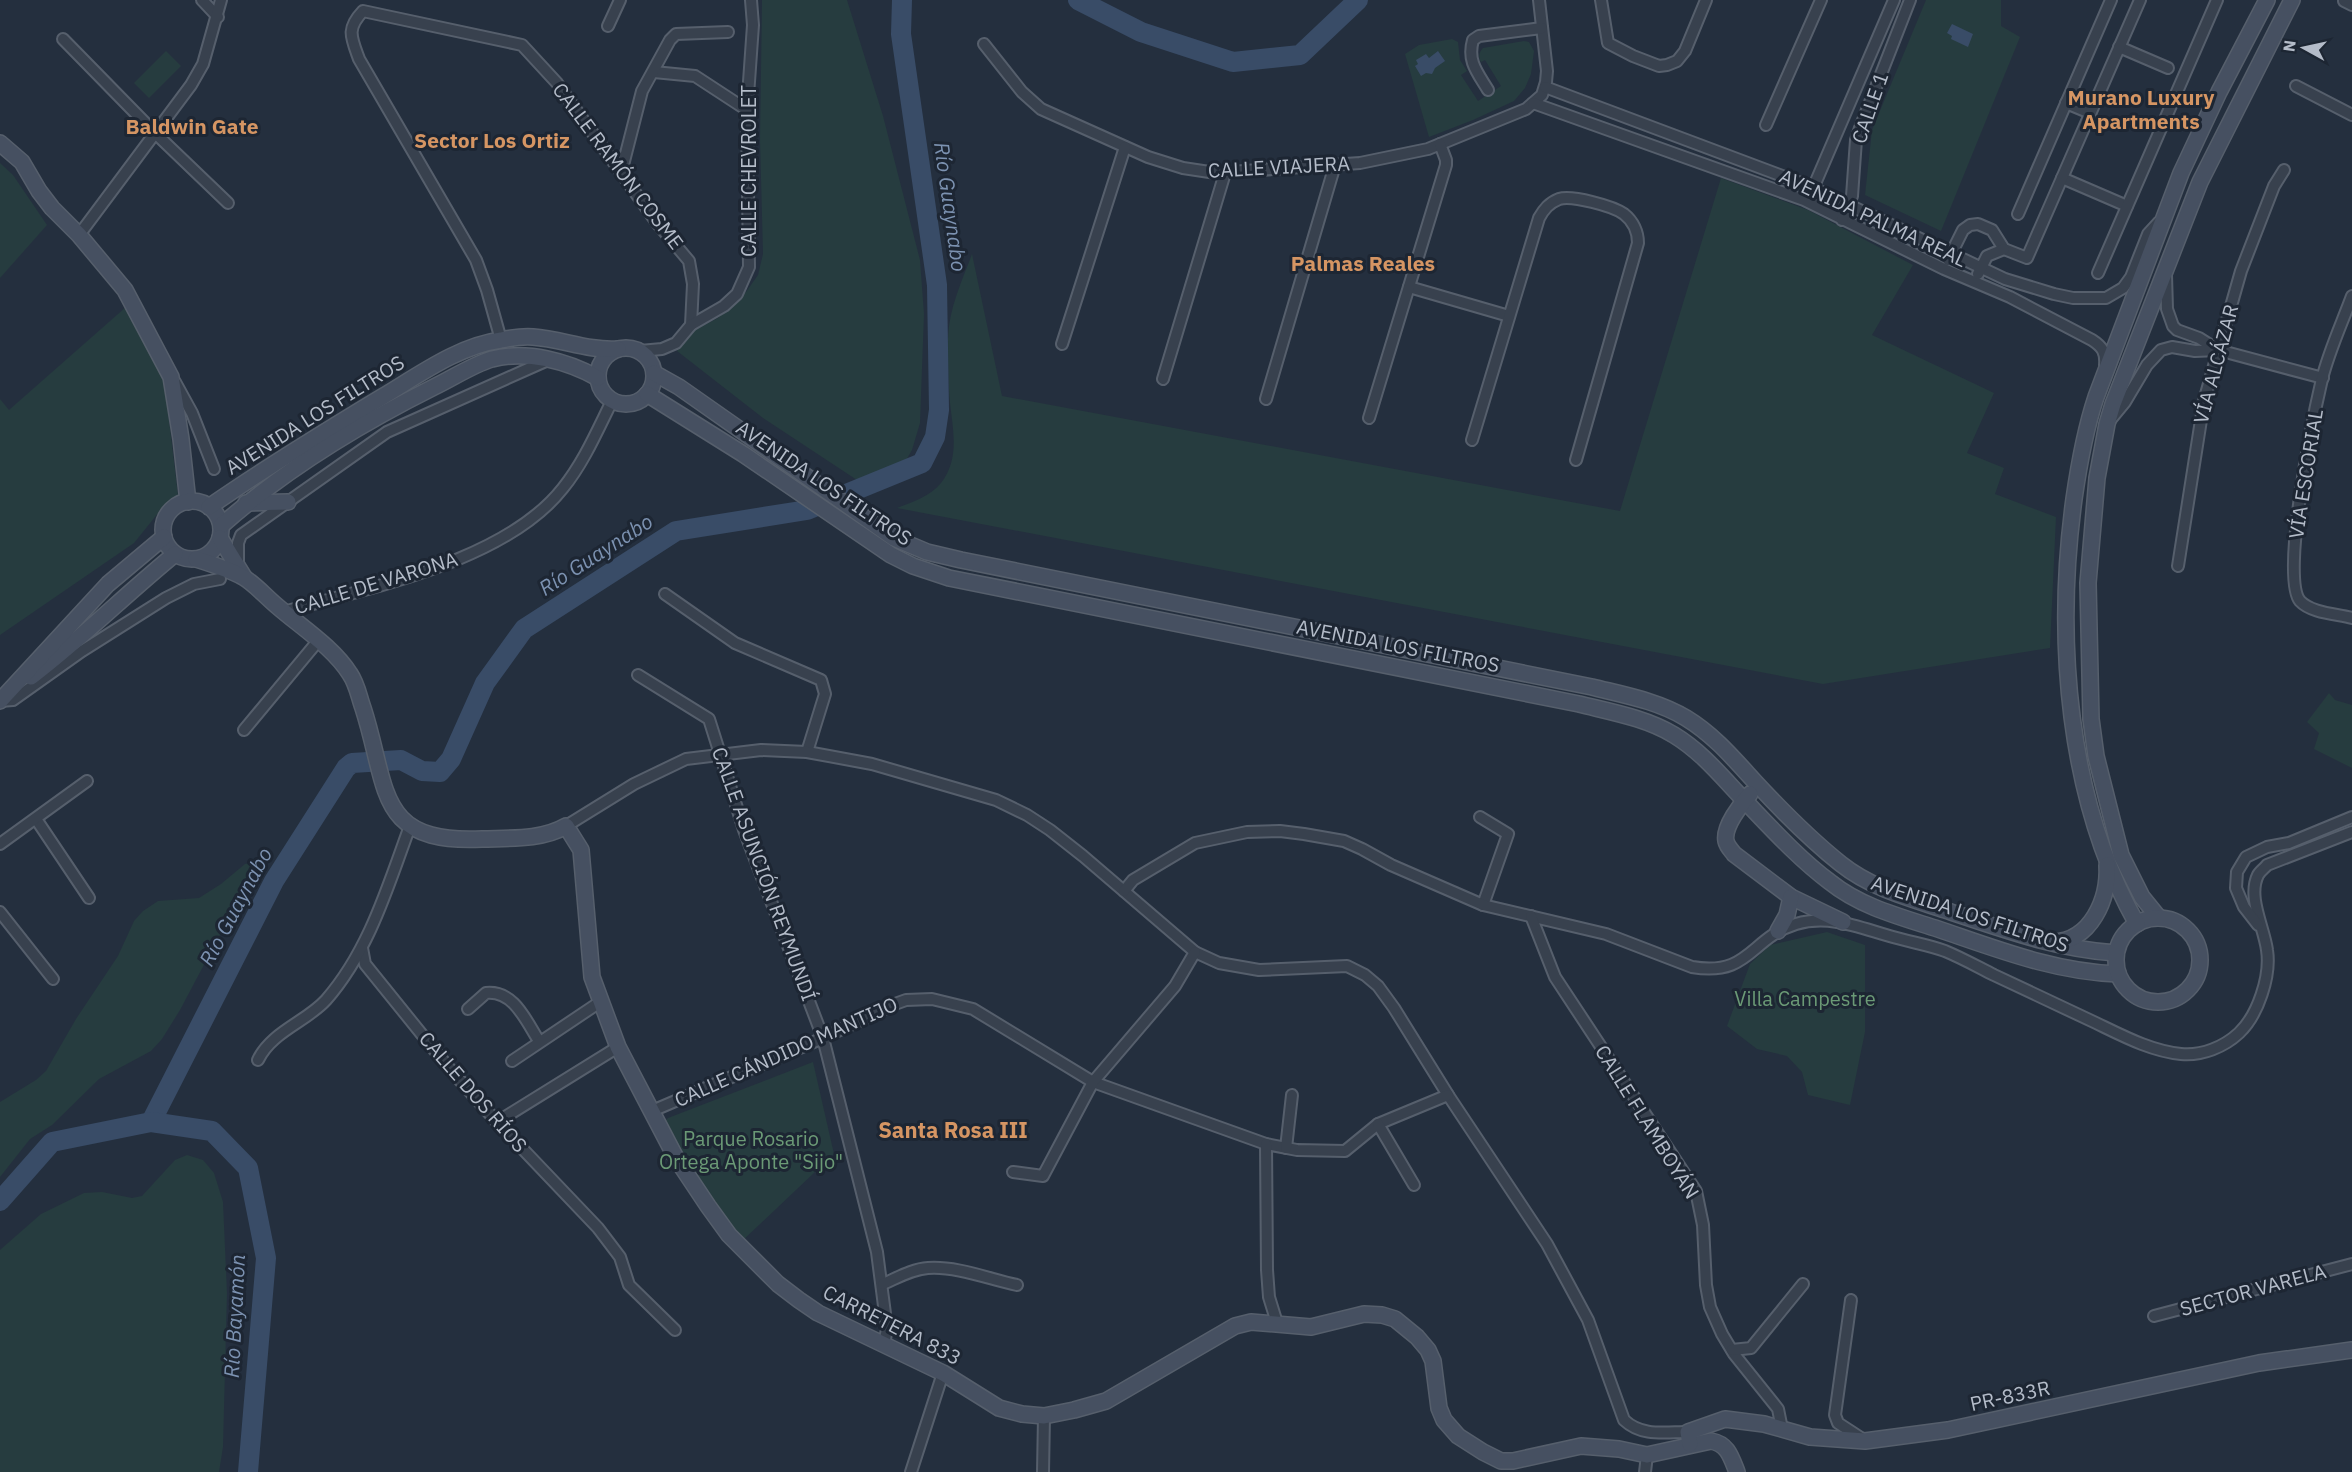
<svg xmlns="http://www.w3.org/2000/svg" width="2352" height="1472" viewBox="0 0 2352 1472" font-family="'IBM Plex Sans',sans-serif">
<rect width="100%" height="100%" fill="#242f3e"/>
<g fill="#263c3f">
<path d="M762,0h85l36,116 37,144 4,54 -4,109 -8,27 -11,19 -6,6 -32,9 -100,-66 -86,-67 18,-21 23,-12 28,-26 12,-17 5,-21 -3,-114z"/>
<path d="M1926,0h75v26l19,11 -79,194 -76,-36 7,-65z"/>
<path d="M1452,39l6,3 2,18 7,11 -6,4 17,26 23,-15 -16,-26 -4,2c-3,-5 -2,-10 2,-14l41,-7 5,1 5,9 -3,23 -6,14 -11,13 -41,19 -44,17 -24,-83 14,-9z"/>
<path d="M166,51l15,15 -32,32 -15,-15z"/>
<path d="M0,163l13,12 34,50 -47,53z"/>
<path d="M1721,178l87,32 105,55 -41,70 122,58 -27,60 37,15 -9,26 61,23 -6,131 -227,36 -926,-176c15,-6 34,-12 44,-25 22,-28 9,-62 8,-94 -1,-17 -1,-34 -1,-51 1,-30 14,-57 24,-84l30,142 618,115z"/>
<path d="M126,307l38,71 14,117 -19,17 -25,31 -134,92v-236l9,11z"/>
<path d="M2329,693l6,7 17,5v63l-38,-19 5,-16 -12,-11z"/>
<path d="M252,862v12l-72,136 -18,29 -11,12 -52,28 -47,46 -22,14 -30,38v-75l36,-22 10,-9 30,-52 42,-63 16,-35 9,-10 15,-10 41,-3 22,-14 24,-20z"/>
<path d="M1827,932l38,13v87l-15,73 -42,-10 -6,-23 -15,-16 -30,-7 -30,-23 23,-62 20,-19z"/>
<path d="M813,1062l21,92 -93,88 -75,-110 -3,-9 5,-5z"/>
<path d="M187,1155l16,5 11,13 9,29 4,91 -4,154 -4,25h-219v-222l41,-36 43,-21 18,-1 30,6 10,-2 33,-36z"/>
</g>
<g fill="#394c67">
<path d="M1952,24l21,10 -5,13 -17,-8 1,-3 -5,-3z"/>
<path d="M1438,51l7,10 -10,7 -3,6 -6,-1 -5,3 -6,-10 3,-2 -2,-4 10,-6 3,4z"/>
</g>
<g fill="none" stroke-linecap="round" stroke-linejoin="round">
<g stroke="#394c67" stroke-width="20">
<path d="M1078,0l63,32 92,30 67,-7 58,-55"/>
<path d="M151,1122l123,-241 72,-113 6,-5 49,-3 21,11 18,1 11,-13 34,-76 39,-54 152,-98 131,-21 115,-47 13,-26 4,-27 -2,-125 -36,-251 1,-34"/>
<path d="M0,1201l52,-59 99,-20 61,9 36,37 18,90 -18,214"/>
</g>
<g stroke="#565f6c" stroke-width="14">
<g id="street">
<path d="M202,0l16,17"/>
<path d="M1601,0l7,43 25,13 26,10 8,-1 10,-4 8,-10 21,-51"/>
<path d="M2344,1l8,4"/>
<path d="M608,26l12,-26"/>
<path d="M63,39l92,94 73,70"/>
<path d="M984,44l38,48 19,17 107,48 35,11 33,5 144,-10 68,-14 98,-40 16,-14 4,-13 1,-11 -8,-71"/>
<path d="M2119,47l49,21"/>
<path d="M654,72l41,4 52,34"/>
<path d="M2296,86l56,29"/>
<path d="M1545,87l264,99 196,93 49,15 19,4h33l17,-10 8,-11 17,-43 11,-12"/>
<path d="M1488,90c-11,-18 -21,-29 -15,-50l6,-4 63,-8"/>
<path d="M1533,103l271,97 140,69 66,28 82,43c11,7 14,13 13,25"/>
<path d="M2066,103l24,10"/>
<path d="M1766,125l55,-125"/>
<path d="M621,173l21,-82 28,-51 6,-6 52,-2"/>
<path d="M2062,178l65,28"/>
<path d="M1811,193l83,-193"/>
<path d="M2018,214l93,-214"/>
<path d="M1842,220l10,-24 4,-56 4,-12 50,-128"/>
<path d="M79,235l112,-150 12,-21 18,-64"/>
<path d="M1948,260l15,-30 7,-5 8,-1 14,6 12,19 23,9 113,-258"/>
<path d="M2098,273l119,-273"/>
<path d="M1978,274l9,-18 17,-7"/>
<path d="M2166,275l1,34 6,17 4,4 22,8 19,12 105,28"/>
<path d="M1409,287l100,29"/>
<path d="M2352,296c-10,27 -23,55 -30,83 -8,34 -42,198 -22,222 11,12 37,13 52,17"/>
<path d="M501,340l-14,-50 -11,-30 -117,-201c-8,-22 -13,-30 4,-48l159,34 35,38 100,140 32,38 4,23 -2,41"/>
<path d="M1062,344l63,-197"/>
<path d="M640,351l22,-2 14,-6 15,-18 33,-19 13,-12 12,-27 -2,-157 6,-85 -2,-25"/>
<path d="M1163,379l62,-206"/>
<path d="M175,382l17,31 22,56"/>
<path d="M1266,399l69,-234"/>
<path d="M1369,418l77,-253v-5l-6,-16"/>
<path d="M2111,419l14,-17 22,-37 14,-15 11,-3 23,4 23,-1"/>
<path d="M1472,440l67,-222c5,-9 10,-15 20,-19 13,-4 54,7 65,15 9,7 14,18 14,29l-62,217"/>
<path d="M238,566v-23l3,-8 146,-103 161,-72"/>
<path d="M2178,566l26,-165 37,-130 33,-85 10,-16"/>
<path d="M665,594l70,49 86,37 4,14 -18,58"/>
<path d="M284,612c86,-25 221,-50 279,-124 21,-26 34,-57 49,-87"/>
<path d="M638,675l71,44 35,111 79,208 54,214 10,77 -3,15"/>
<path d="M0,701l13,-1 69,-49 84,-53 28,-14 26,-5"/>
<path d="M244,730l74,-89"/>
<path d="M1480,817l28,17 -25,71"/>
<path d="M36,819l53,79"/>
<path d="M566,826l68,-42 52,-25 75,-9 46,2 65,12 124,36 31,15 23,15 33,26 112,96 24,11 40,7 88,-4 18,9 13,11 16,22 54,87 99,149 41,76 36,100c18,17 41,12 64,12"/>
<path d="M0,844l87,-63"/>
<path d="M1124,891l9,-11 62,-37 52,-11 33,-1 24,3 40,7 18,8 29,16 92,40 123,29 86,33c58,10 58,-29 104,-43 34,-10 64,4 97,13 17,5 36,8 52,14 17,7 33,16 49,24 34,16 68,32 102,48 27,13 55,28 85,31 21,2 43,-7 58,-21 19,-18 32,-57 28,-83 -3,-23 -20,-53 -9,-75 2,-4 7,-7 9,-10l85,-33"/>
<path d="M0,912l53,67"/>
<path d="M1531,916l24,61 141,214 7,34 3,60 4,22 12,27 12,20 44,55 4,20"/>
<path d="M2258,925l-14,-18 -8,-19 1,-16 9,-15 21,-10 22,-4 63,-26"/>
<path d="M362,948l3,16 84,104 48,54 101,106 22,29 9,28 46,45"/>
<path d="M468,1009l18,-16c28,-3 40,28 53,48"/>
<path d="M258,1060c13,-28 48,-38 68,-60 43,-49 62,-114 84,-174"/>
<path d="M512,1061l88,-59"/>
<path d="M652,1111l171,-73 72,-34 11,-4 26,-1 41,10 120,73 173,62 31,6 48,1 33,-27 70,-29"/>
<path d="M497,1122l121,-75"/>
<path d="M1378,1124l36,61"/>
<path d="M1266,1144l1,126 2,27 8,26"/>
<path d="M1286,1148l6,-53"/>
<path d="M1013,1172l30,4 50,-94 82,-96 20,-34"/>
<path d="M883,1284c14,-6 29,-15 45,-16 29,-2 61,11 89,17"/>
<path d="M1851,1300l-16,115 3,8 26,17"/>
<path d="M2154,1316l198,-52"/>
<path d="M1732,1350l19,-2 52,-64"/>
<path d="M911,1472l32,-99"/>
<path d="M1043,1472l1,-56"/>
<path d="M1645,1472l2,-17"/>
</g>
</g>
<g stroke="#565f6c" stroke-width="18">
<g id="secondary">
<path d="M0,143l22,19 17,29 13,17 27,27 46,55 46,87 10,62 7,63"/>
<circle cx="626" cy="376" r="28"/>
<path d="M654,373l25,14 215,151 33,14 34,8 631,127c32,8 66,14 94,31 28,17 48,41 70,65 26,28 55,57 85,81 30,24 68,34 104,46 57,19 111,39 171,43"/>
<path d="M647,394l96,60 148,101 22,11 36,12 630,126c32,8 67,14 95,31 28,17 48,42 70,65 27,28 55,59 86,82 31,25 71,35 108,47 59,20 117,43 180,45"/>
<circle cx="192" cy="530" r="29"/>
<path d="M246,503l42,-1"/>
<path d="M209,507c56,-39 115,-75 173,-110 37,-22 76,-51 119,-57 10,-2 21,-4 32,-3 29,2 55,14 85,12"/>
<path d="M221,526c63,-56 137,-101 213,-139 19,-9 38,-22 58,-28 35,-9 75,2 106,19"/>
<path d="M220,538l24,39"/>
<path d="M196,559c16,5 32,10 47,18 12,7 23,20 34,29 24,21 56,41 73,68 7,10 9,23 13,34 26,80 12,136 119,131 28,-1 60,1 84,-13l15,24 11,127 26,70 58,111 32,48 21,29 49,49 21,16 19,13 125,60 56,35 23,6 22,2 30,-6 32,-9 129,-75 16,-4 60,5 53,-13 18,1 13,4 22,18 11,13 5,11 6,47 5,12 14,16 25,16 18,9h12l68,-15 38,3 28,6 64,-14c17,3 20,16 26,31"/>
<path d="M31,677c50,-38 95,-83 144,-123"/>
<path d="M0,701l108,-117 56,-47"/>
<path d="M1750,794c-9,10 -27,33 -24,47 1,5 5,9 8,13l57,43 52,25"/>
<path d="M2159,918l-17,-21 -21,-42 -25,-99 -5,-37 -3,-136 9,-105 10,-54 6,-20 87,-222 92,-182"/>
<circle cx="2158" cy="960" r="42"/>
<path d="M2137,924c-70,-124 -82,-285 -63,-425 5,-35 11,-69 22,-102l85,-224 38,-81 48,-92"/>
<path d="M1778,931l9,-16 4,-18"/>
<path d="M2053,942c38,-1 56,-43 54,-77"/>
<path d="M1690,1444l-2,-12 37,-13 39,5 46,13 55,4 83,-11 311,-67 93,-13"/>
</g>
</g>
<use href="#street" stroke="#38414e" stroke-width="10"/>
<use href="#secondary" stroke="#465061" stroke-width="15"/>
</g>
<g text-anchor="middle" stroke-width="6" stroke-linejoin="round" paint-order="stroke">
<g font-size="20" fill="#b4bcc9" stroke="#1d2633">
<text transform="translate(1870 108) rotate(-71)" y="7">CALLE 1</text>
<text transform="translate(618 166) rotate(53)" y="7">CALLE RAMÓN COSME</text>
<text transform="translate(1279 167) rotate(-3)" y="7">CALLE VIAJERA</text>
<text transform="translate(749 171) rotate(-90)" y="7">CALLE CHEVROLET</text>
<text transform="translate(1873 218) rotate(25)" y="7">AVENIDA PALMA REAL</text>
<text transform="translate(2216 364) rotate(-75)" y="7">VÍA ALCÁZAR</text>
<text transform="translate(315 415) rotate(-32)" y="7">AVENIDA LOS FILTROS</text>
<text transform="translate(2306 474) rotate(-81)" y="7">VÍA ESCORIAL</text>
<text transform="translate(824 483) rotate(34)" y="7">AVENIDA LOS FILTROS</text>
<text transform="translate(376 583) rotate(-17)" y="7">CALLE DE VARONA</text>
<text transform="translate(1398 646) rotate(11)" y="7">AVENIDA LOS FILTROS</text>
<text transform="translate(764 874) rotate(70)" y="7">CALLE ASUNCIÓN REYMUNDÍ</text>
<text transform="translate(1970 914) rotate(18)" y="7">AVENIDA LOS FILTROS</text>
<text transform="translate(786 1052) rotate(-24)" y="7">CALLE CÁNDIDO MANTIJO</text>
<text transform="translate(473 1092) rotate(49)" y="7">CALLE DOS RÍOS</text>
<text transform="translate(1647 1122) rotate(58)" y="7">CALLE FLAMBOYÁN</text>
<text transform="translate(2253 1290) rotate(-15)" y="7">SECTOR VARELA</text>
<text transform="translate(892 1325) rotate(27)" y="7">CARRETERA 833</text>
<text transform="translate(2010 1396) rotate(-12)" y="7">PR-833R</text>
</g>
<g font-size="20" fill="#6b9a76" stroke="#1d2633">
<text x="1805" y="1006">Villa Campestre</text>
<text x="751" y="1146">Parque Rosario<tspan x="751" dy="23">Ortega Aponte "Sijo"</tspan></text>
</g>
<g font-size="21" font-weight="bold" fill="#d59563" stroke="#1d2633">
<text x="2141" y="105">Murano Luxury<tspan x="2141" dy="24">Apartments</tspan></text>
<text x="192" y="134">Baldwin Gate</text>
<text x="492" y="148">Sector Los Ortiz</text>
<text x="1363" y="271">Palmas Reales</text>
</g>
<g font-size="21" font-style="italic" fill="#7c92b1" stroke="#1d2633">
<text transform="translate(950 207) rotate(82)" y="7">Río Guaynabo</text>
<text transform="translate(596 555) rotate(-33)" y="7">Río Guaynabo</text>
<text transform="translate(236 907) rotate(-62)" y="7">Río Guaynabo</text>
<text transform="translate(235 1316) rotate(-87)" y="7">Río Bayamón</text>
</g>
<g font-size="22" font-weight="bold" fill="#d59563" stroke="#1d2633">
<text x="953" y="1138">Santa Rosa III</text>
</g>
</g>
<g transform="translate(2304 48) rotate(278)" stroke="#1d2633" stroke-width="4.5" paint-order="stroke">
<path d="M0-4.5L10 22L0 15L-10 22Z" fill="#b4bcc9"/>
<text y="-9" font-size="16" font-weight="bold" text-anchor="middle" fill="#b4bcc9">N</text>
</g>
</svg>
